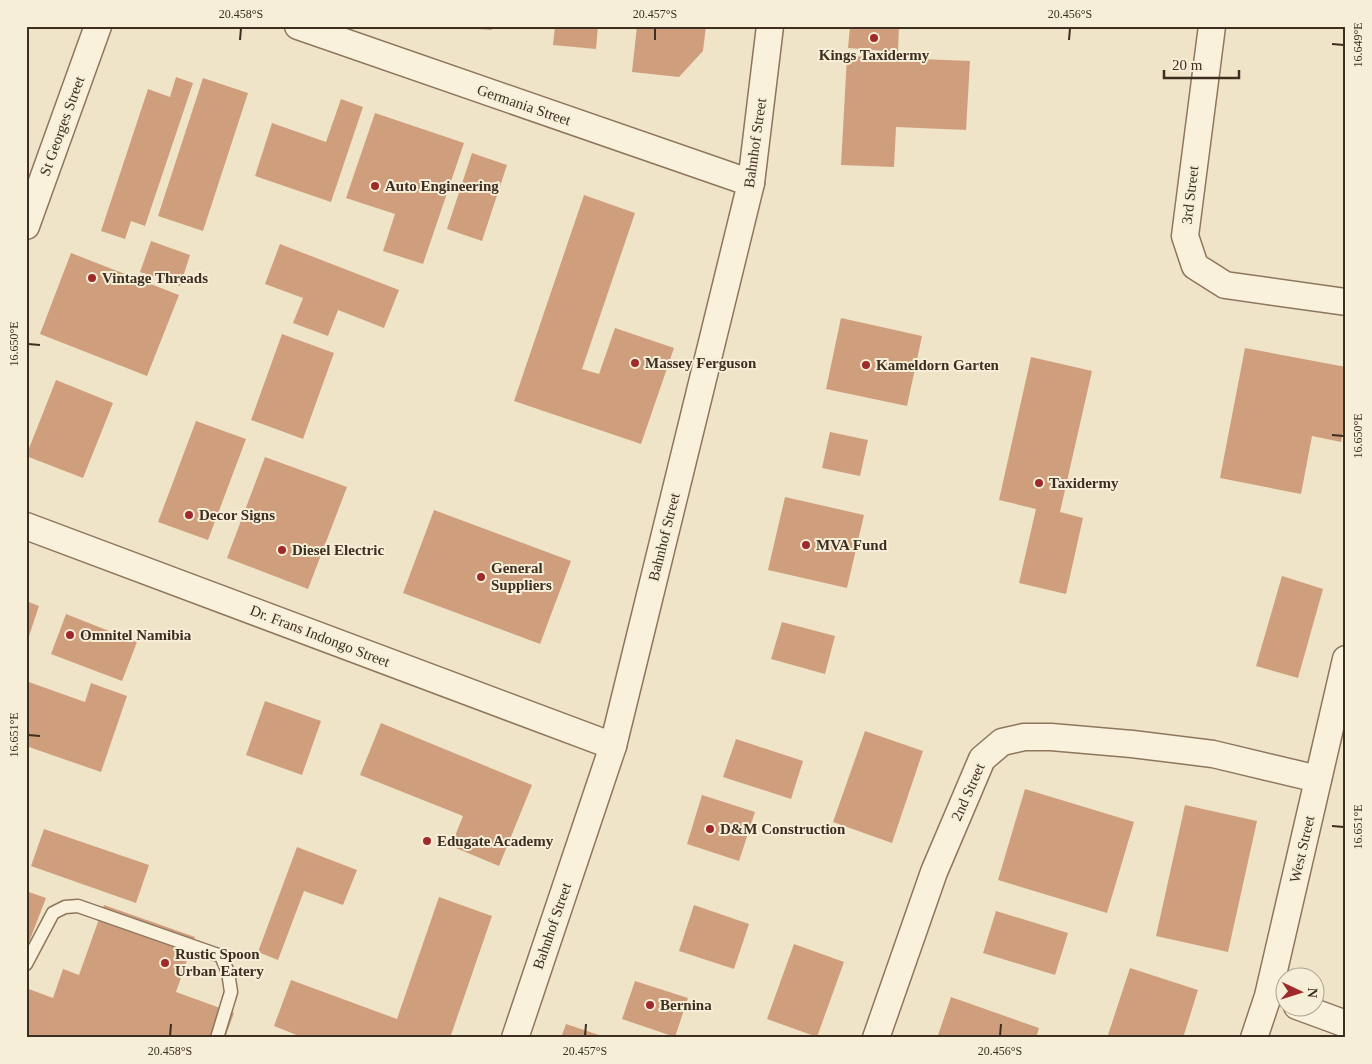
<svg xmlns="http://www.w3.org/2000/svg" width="1372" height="1064" viewBox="0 0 1372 1064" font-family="Georgia,serif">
<rect width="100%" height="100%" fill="#f0e4c8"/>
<g fill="#cf9f7d">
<path d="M463,26h29v4l-29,-2z"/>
<path d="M555,26h43l-2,23 -43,-4z"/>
<path d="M637,26h69l-3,25 -24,26 -47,-5z"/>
<path d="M850,26h49l-1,26 -50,-4z"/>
<path d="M847,56l123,5 -4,69 -70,-3 -2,40 -53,-2z"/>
<path d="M176,77l17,6 -48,143 -14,-5 -6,18 -24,-8 47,-142 22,8z"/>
<path d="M203,78l45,15 -45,138 -45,-15z"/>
<path d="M341,99l22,8 -32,95 -76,-26 17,-53 54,19z"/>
<path d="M375,113l89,30 -41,121 -40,-13 12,-37 -49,-16z"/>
<path d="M472,153l35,12 -25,76 -35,-12z"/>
<path d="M584,195l51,18 -53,156 17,5 16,-46 59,20 -33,96 -127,-43z"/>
<path d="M151,241l39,14 -10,31 -40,-14z"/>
<path d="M280,244l119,46 -15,38 -46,-18 -10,26 -35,-13 10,-25 -38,-14z"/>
<path d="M71,253l108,42 -32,81 -107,-42z"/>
<path d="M841,318l81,18 -15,70 -81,-17z"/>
<path d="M282,334l52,19 -31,86 -52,-19z"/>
<path d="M1245,348l101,19v50l-5,25 -29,-6 -11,58 -81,-16z"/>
<path d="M1031,357l61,14 -32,141 23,6 -17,76 -47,-11 17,-74 -37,-9z"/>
<path d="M56,380l57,23 -30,75 -57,-22z"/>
<path d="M196,421l50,18 -38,101 -50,-18z"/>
<path d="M830,432l38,8 -8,36 -38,-8z"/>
<path d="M265,457l82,30 -39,102 -81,-31z"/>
<path d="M785,497l79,18 -17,73 -79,-18z"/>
<path d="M434,510l137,51 -31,83 -137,-51z"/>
<path d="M1282,576l41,13 -25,89 -42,-12z"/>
<path d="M26,601l13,5 -12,36h-1z"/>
<path d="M66,614l71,28 -15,39 -71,-27z"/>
<path d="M782,622l53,14 -10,38 -54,-15z"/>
<path d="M26,681l59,21 6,-19 36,13 -26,76 -75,-26z"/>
<path d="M265,701l56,20 -19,54 -56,-20z"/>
<path d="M381,723l151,62 -33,81 -48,-20 12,-30 -103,-41z"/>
<path d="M865,731l58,20 -31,92 -59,-21z"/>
<path d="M736,739l67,22 -12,38 -68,-22z"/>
<path d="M1025,789l109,33 -27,91 -109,-33z"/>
<path d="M702,795l53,17 -16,49 -52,-17z"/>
<path d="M1185,805l72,16 -29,131 -72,-16z"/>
<path d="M44,829l105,36 -13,38 -105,-37z"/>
<path d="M297,847l60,23 -14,35 -39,-14 -26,69 -20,-8z"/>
<path d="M26,891l20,7 -20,52z"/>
<path d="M439,897l53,19 -42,122h-146l-30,-12 17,-46 106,39z"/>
<path d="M104,905l91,32 -19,55 58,21 -9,25h-199v-50l27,10 10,-29 16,6z"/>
<path d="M694,905l55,19 -15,45 -55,-18z"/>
<path d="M996,911l72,22 -13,42 -72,-22z"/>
<path d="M794,944l50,18 -27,75 -50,-18z"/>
<path d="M1130,968l68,22 -15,48h-76z"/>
<path d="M635,981l53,17 -13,39 -53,-18z"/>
<path d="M951,997l88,31 -3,10h-99z"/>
<path d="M566,1024l39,13v1h-44z"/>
</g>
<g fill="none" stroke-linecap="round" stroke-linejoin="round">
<g stroke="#8d765c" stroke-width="15">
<path id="service" d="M26,964l27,-51 12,-6 13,-1 143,50 7,16 3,20 -14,46"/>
</g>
<g stroke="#8d765c" stroke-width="29">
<g id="minor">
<path d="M298,26l453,157"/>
<path d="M1212,26l-27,210 10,30 30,19 121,17"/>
<path d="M26,226l72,-200"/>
<path d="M26,526l587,220"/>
<path d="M1297,1006l49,18"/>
<path d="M515,1038l98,-292 138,-563 19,-157"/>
<path d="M876,1038l58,-166 48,-113 20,-17 22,-5h27l81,7 81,10 105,25"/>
<path d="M1254,1038l14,-42 78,-337"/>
</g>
</g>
<use href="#service" stroke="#faf1dc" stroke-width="12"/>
<use href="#minor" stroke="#faf1dc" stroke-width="26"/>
</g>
<path fill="none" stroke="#3d2e20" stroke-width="2" d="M240,40l1,-12M655,40v-12M1069,40l1,-12M1332,44l12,1M28,344l12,1M1332,435l12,1M28,735l12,1M1332,826l12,1M170,1036l1,-12M585,1036l1,-12M1000,1036l1,-12"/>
<g fill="#9e2a2b" stroke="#f7eed8" stroke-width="2">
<circle cx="874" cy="38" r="5"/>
<circle cx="375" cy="186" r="5"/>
<circle cx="92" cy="278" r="5"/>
<circle cx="635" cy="363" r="5"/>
<circle cx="866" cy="365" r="5"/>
<circle cx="1039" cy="483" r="5"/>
<circle cx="189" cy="515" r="5"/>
<circle cx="806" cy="545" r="5"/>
<circle cx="282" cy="550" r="5"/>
<circle cx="481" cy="577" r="5"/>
<circle cx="70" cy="635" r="5"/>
<circle cx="710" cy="829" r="5"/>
<circle cx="427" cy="841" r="5"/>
<circle cx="165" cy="963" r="5"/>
<circle cx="650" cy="1005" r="5"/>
</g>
<g text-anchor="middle" stroke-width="4" stroke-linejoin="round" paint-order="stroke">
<g font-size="15" font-weight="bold" fill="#3d2e20" stroke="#f7eed8" text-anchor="start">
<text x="874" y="60" text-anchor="middle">Kings Taxidermy</text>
<text x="385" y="191">Auto Engineering</text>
<text x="102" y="283">Vintage Threads</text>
<text x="645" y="368">Massey Ferguson</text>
<text x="876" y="370">Kameldorn Garten</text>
<text x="1049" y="488">Taxidermy</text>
<text x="199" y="520">Decor Signs</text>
<text x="816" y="550">MVA Fund</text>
<text x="292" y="555">Diesel Electric</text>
<text x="491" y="573">General<tspan x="491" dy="17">Suppliers</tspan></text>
<text x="80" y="640">Omnitel Namibia</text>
<text x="720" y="834">D&amp;M Construction</text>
<text x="437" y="846">Edugate Academy</text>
<text x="175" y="959">Rustic Spoon<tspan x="175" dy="17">Urban Eatery</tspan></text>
<text x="660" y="1010">Bernina</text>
</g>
<g font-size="15" fill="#3d2e20" stroke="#f7eed8">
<text transform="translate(524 105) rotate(19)" y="5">Germania Street</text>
<text transform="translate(62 126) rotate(-70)" y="5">St Georges Street</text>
<text transform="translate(755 143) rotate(-82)" y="5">Bahnhof Street</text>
<text transform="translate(1190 195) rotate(-83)" y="5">3rd Street</text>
<text transform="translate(664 537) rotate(-76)" y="5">Bahnhof Street</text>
<text transform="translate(320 636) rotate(21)" y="5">Dr. Frans Indongo Street</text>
<text transform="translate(968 792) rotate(-66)" y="5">2nd Street</text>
<text transform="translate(1302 849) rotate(-77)" y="5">West Street</text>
<text transform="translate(552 926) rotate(-71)" y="5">Bahnhof Street</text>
</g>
</g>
<rect width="1372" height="1064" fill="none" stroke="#f7eed8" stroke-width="55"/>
<g transform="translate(1300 992) rotate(94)"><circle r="24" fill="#f7eed8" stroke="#ada18e"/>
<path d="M0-4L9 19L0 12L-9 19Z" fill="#9e2a2b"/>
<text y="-8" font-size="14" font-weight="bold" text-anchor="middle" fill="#3d2e20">N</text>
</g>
<path d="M1164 70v8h75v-8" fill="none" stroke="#3d2e20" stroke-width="2.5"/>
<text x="1172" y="70" font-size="15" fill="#3d2e20" stroke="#f7eed8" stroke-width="4" paint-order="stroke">20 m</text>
<rect x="28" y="28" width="1316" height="1008" fill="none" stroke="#3d2e20" stroke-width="2"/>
<g font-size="12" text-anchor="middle" fill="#3d2e20">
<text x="241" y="18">20.458°S</text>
<text x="655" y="18">20.457°S</text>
<text x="1070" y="18">20.456°S</text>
<text transform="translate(1358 45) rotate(-90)" y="4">16.649°E</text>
<text transform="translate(14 344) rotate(-90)" y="4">16.650°E</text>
<text transform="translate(1358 436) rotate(-90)" y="4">16.650°E</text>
<text transform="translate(14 735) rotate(-90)" y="4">16.651°E</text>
<text transform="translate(1358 827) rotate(-90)" y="4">16.651°E</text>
<text x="170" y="1055">20.458°S</text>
<text x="585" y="1055">20.457°S</text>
<text x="1000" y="1055">20.456°S</text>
</g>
</svg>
